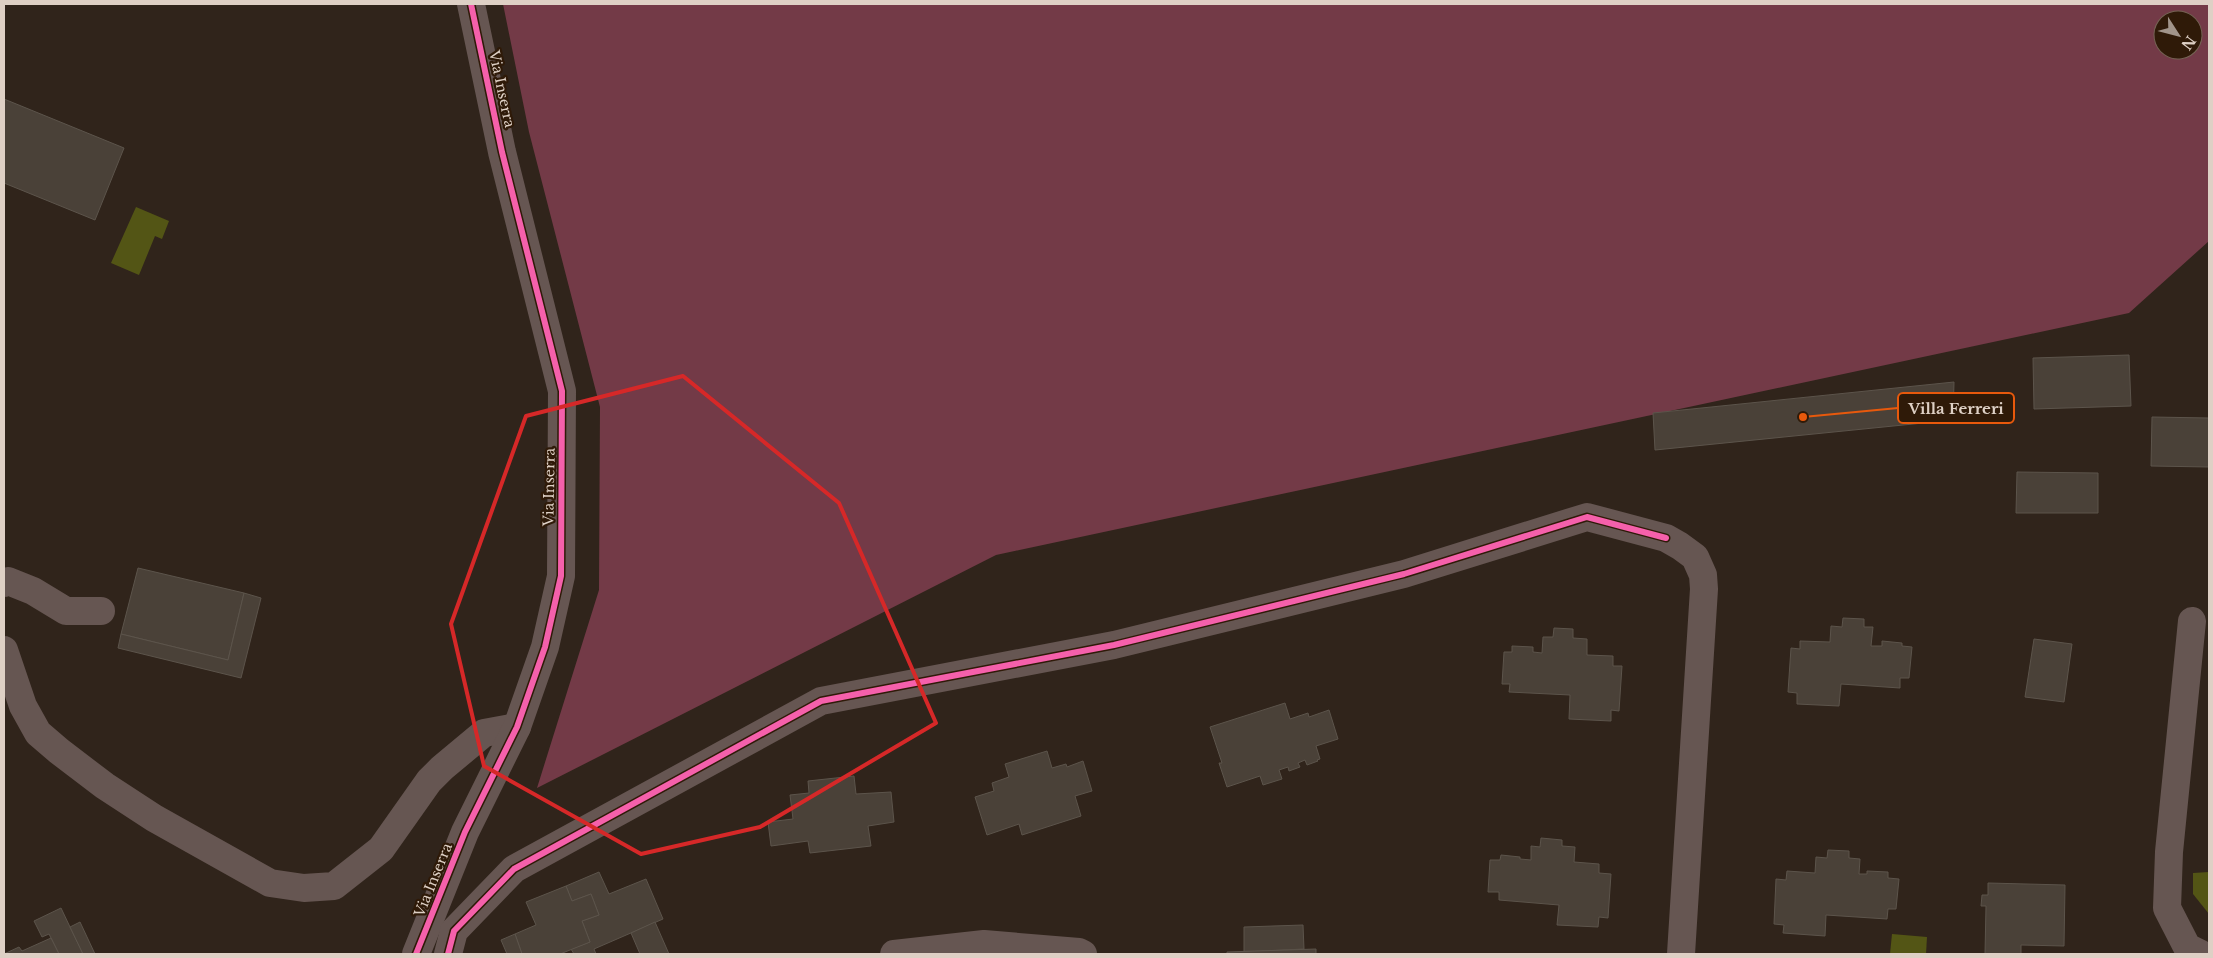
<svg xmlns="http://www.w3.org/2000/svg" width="2213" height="958" viewBox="0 0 2213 958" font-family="'Libre Baskerville',serif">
<rect width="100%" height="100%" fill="#30241b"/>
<path fill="#733a47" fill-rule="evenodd" d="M503,4h1706v237l-80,72 -1133,242 -459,233 62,-198 1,-183 -71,-275zM2163,20h30v30h-30z"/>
<g fill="#535515">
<path d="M136,207l33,14 -7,18 -7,-3 -16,39 -28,-12z"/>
<path d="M2209,872v42l-16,-20v-21z"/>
<path d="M1892,934l35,3 -1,17h-36z"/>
</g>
<g fill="#4a4138" stroke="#5c544b">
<path d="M4,99l120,49 -29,72 -91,-37z"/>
<path d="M2129,355l2,51 -97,3 -1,-51z"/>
<path d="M1954,382l-1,38 -298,30 -2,-37z"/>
<path d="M2152,417l57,1v49l-58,-1z"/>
<path d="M2017,472l81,1v40h-82z"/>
<path d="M138,568l106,25 -16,67 -107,-26z"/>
<path d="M244,593l17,5 -20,80 -123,-30 3,-14 107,26z"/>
<path d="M1843,618l21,1v8h9l-2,19h11v-5l20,2v3l10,1 -3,31h-9v10l-59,-4 -2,22 -42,-2v-11l-9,-1 3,-44 9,1v-8l30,1 1,-16 11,1z"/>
<path d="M1554,628l19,1v9l14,1v16l26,1v10h9l-3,45 -8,-1v11l-42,-2 1,-24 -61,-3 1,-8h-8l2,-32h8v-6l21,1v5l9,1 1,-16h10z"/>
<path d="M2034,639l38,5 -8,58 -39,-5z"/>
<path d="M1285,703l5,16 18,-6 1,4 20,-7 9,29 -22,7 4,13 -3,1 1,1 -11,4 -2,-5 -7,3 2,4 -11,4 -1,-4 -9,3 3,9 -19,6 -3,-9 -33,11 -8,-24h3l-12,-36z"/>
<path d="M1047,751l5,17 14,-4 1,3 16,-6 9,30 -17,5 6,20 -59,19 -3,-11 -32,11 -12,-38 19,-6 -2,-8 17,-6 -4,-13z"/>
<path d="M854,776l2,18 35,-2 3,30 -26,4 3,20 -61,7 -2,-12 -37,5 -3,-24 25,-3 -3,-24 19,-2 -1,-12z"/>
<path d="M1541,838l21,2v6l13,1 -1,15 25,2v9l12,1 -3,44 -9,-1 -1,10 -41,-2 2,-20 -60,-5v-8h-11l2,-32h10l1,-5 19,2v2l11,1v-14l9,1z"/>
<path d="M1828,850l21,1v7l11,1 -1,15h8v-3l21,1v6l11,1 -3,30h-8l-1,10 -61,-4 -1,21 -42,-3 1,-8 -10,-1 2,-45 10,1 1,-9 28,2 1,-16 11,1z"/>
<path d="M599,872l10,22 37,-15 17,40 -69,30 2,5h-22l-3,-5 19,-7 -8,-21 17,-6 -8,-21 -19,7 -6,-15z"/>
<path d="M1988,883l77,2 -1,61 -43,-1v9h-36l1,-48h-5l1,-11h6z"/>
<path d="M566,886l6,15 19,-7 8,21 -17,6 8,21 -30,12h-38l-7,-20 21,-9 -10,-23z"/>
<path d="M61,908l9,19 13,27h-24l-10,-20 -7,3 -8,-16z"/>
<path d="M80,922l15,32h-12l-13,-27z"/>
<path d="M655,922l14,32h-29l-9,-21z"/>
<path d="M1303,925l1,24 -60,3v-25z"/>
<path d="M515,934l7,20h-15l-6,-14z"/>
<path d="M51,938l8,16h-55l15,-7 3,4z"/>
<path d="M1316,949v5h-89v-2z"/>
</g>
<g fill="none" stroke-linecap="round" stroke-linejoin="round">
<g stroke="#665652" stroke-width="28">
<path d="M4,583l4,-2 25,10 33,20h35"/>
<path d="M2192,621l-23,231 -2,56 20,39 14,7"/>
<path d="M4,650l19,56 15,27 21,18 46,35 49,32 116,65 34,5 30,-2 47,-37 48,-68 13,-13 42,-35 33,-6"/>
<path d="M416,954l49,-122 52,-105 28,-80 16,-71 1,-185 -60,-239 -31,-148"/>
<path d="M448,954l6,-23 60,-62 307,-168 293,-56 290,-71 183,-57 79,21 14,8 15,11 8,18 1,14 -23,365"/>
<path d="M894,954l90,-10 95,8 4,2"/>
</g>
<g stroke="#2f1a08" stroke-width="9">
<g id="cycleway">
<path d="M416,954l49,-122 52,-105 28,-80 16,-71 1,-185 -60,-239 -31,-148"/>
<path d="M448,954l6,-23 60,-62 307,-168 293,-56 290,-71 183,-57 79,21"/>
</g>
</g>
<use href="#cycleway" stroke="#f560ab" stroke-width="6"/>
</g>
<path fill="none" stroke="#d62828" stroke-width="4" stroke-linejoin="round" d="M683,376l156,127 97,220 -176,104 -119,27 -157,-88 -33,-142 75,-208z"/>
<g text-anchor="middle" stroke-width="4.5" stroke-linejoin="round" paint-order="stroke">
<g font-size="14" fill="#ded0c5" stroke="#2f1a08">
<text transform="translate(502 89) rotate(78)" y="5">Via Inserra</text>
<text transform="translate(549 487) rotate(-89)" y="5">Via Inserra</text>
<text transform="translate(433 880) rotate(-68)" y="5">Via Inserra</text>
</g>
</g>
<path fill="none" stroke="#e8590c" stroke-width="2" d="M1803 417L1898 408"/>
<circle fill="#e8590c" stroke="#2f1a08" stroke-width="2" cx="1803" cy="417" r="5"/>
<rect fill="#2f1a08" stroke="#e8590c" stroke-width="2" x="1898" y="393" width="116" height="30" rx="5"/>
<g font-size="15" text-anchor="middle" font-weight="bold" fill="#ded0c5">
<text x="1956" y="414">Villa Ferreri</text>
</g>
<rect width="2213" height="958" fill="none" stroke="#ded0c5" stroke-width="10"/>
<g transform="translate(2178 35) rotate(126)"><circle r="24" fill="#2f1a08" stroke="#756354"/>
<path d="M0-4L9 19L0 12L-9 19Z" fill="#a1948a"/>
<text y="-8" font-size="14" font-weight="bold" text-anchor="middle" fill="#ded0c5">N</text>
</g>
</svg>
